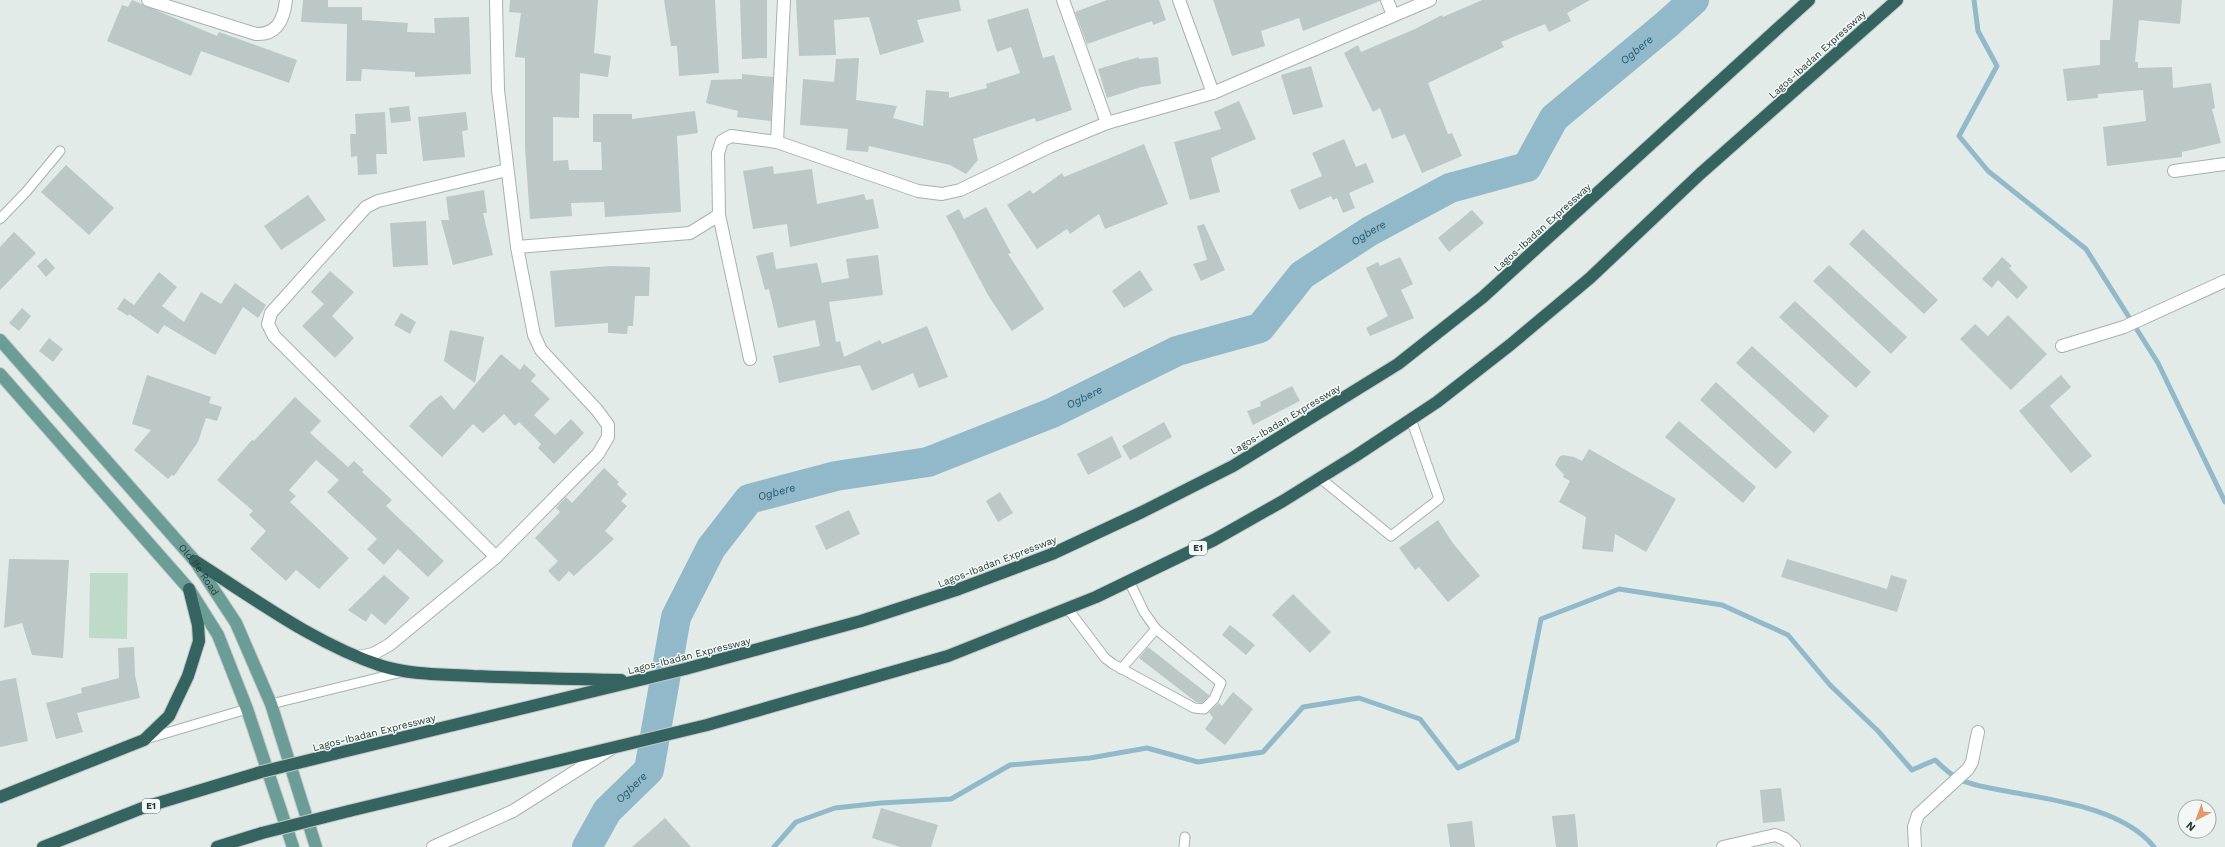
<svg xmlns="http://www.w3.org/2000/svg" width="2225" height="847" viewBox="0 0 2225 847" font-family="'Work Sans',sans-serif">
<rect width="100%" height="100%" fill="#e3ebe9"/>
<path fill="#bedac9" d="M90,573h38l-1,66 -38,-1z"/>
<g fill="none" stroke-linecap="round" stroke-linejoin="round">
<g stroke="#91b9ca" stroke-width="5">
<path d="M1974,0l4,31 19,35 -38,70 29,35 98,78 72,114 67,139"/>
<path d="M774,847l22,-25 39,-14 46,-5 70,-4 59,-34 80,-7 57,-10 51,14 65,-10 40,-45 56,-9 61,21 38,49 59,-28 24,-121 78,-30 103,16 66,30 42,50 48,46 34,39 23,-10c7,6 15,15 24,19 14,7 31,9 47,12 46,9 117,17 148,56"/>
</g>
<path stroke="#91b9ca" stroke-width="30" id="s1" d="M587,847l20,-36 42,-41 27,-153 35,-69 38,-49 87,-23 92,-14 124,-49 125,-62 83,-23 42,-53 68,-44 80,-43 77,-21 27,-49 112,-93 28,-25"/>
</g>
<g fill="#bbc8c5">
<path d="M132,0l85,36 2,-4 78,28 -8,23 -88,-32 -10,25 -84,-35 15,-36 6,2z"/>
<path d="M303,0h25v7h34v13l46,3 -1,9 28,1 -1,-15 35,-1 2,57 -56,3v-5l-53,-3 -1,12h-15l1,-57 -46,-2z"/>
<path d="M510,0h88l-4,53 17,3 -3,21 -28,-4 -1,45 -26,-1v44l15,-1 1,10h33l-1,-28h-8v-28h39v5l63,-8 3,22 -21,3 4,76 -76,5 -1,-15 -33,1 1,13 -42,3 -5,-71v-90l-10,-1 6,-44 -12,-1z"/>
<path d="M664,0h51l4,73 -40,3 -2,-30h-6z"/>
<path d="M740,0h27v58l-25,1z"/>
<path d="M796,0h163l2,11 -44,9 7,22 -44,13 -11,-38 -35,3 2,35 -37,1z"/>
<path d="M1107,0h52l7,20 -13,5 -1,-4 -65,23 -12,-32z"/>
<path d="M1213,0h167v1l-77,30 -4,-13 -38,13 4,15 -33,10z"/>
<path d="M1482,0h108l-23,13 4,8 -22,11 -4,-8 -44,18 3,5 -76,36 20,51 4,-1 10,23 -40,17 -17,-39 -13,5 -12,-31 -7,4 -29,-59 14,-8 3,7 54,-23 27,-14 1,2z"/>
<path d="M2113,0h69l-2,24 -41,-4 -4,42h3v6l34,-1 1,21 38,-5 4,25 -3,1 9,34 -39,9v5l-75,9 -4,-39 43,-6 -3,-31 -45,4v4l-31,3 -4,-32 37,-4v-25h10z"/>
<path d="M1028,8l15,50 11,-3 18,55 -36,12 -1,-4 -62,21 5,21 -12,14 -16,-9 -81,-19 -1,6 -22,-2 2,-21 -48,-4 3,-46 31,3 2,-23 23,-1 -3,42 41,6 -4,12 30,8 3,-36 23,2v6l38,-10 -1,-4 34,-11 -9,-26 -14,5 -10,-32z"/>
<path d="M1139,57v2l19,-2 3,27 -20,3 -34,11 -9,-29z"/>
<path d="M1311,66l12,41 -30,8 -12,-40z"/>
<path d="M742,74l31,3 -2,44 -34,-4 1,-6 -32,-8 5,-23 31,-1z"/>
<path d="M1239,101l17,38 -45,19 9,34 -30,8 -16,-58 47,-13 -7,-17z"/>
<path d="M409,106l2,15 -20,2 -2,-15z"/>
<path d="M385,112l2,42h-11l1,20 -19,1 -1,-19 -6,1 -1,-23h6l-1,-20z"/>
<path d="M466,112l2,18 -6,1 3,26 -42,4 -5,-44z"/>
<path d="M1344,139l12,28 10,-4 8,19 -25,11 6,15 -12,5 -6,-15 -4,2 -2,-4 -32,14 -9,-20 32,-14 -10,-23z"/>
<path d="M1144,144l24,60 -63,25 -6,-15 -29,20 -3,-5 -30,20 -30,-44 23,-15 3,4 29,-21 2,4z"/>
<path d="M66,165l48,43 -25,27 -48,-43z"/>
<path d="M773,166l1,8 38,-5 5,35 47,-10 2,6 7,-1 6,29 -89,19 -3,-23 -34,5 -10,-58z"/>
<path d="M484,190l3,23h-4l10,42 -40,10 -12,-45h8l-3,-23z"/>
<path d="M308,195l18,25 -45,30 -17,-24z"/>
<path d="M986,207l25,46 -3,1 36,55 -32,22 -24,-36 -42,-79 13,-7 5,10z"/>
<path d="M1472,210l12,13 -35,29 -11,-14z"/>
<path d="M426,221l2,44 -35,2 -3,-44z"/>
<path d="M1204,224l21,46 -24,11 -8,-17 14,-4 -10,-34z"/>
<path d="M1863,229l75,71 -14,14 -75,-70z"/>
<path d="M14,232l22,21 -36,37v-43z"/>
<path d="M773,252l3,17 41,-6 5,20 27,-5 -3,-19 32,-4 5,40 -54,7 7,40 4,-1 4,16 36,-17 2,4 45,-18 21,51 -29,11 -6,-15 -41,18 -12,-26 -81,18 -6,-27 47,-10 -5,-26 -37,8 -9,-39 -4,1 -9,-34z"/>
<path d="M1400,257l13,27 -12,6 13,28 -44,18 -4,-8 22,-12 -22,-48 12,-6 2,4z"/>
<path d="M2002,257l10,9 -3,2 19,19 -11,12 -19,-19 -6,8 -10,-9z"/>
<path d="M46,258l9,10 -9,9 -9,-11z"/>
<path d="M1829,265l78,72 -16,17 -78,-73z"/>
<path d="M610,266l40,1 -1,29h-14l-2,30h-5l-1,8 -19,-1v-10l-53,4 -5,-56z"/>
<path d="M1140,270l13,20 -29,18 -12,-17z"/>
<path d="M330,271l24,21 -22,24 22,22 -19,20 -33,-32 22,-22 -13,-12z"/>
<path d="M159,272l18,15 -15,19 22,16 17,-30 20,12 14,-21 31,22 -8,13 -15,-11 -28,48 -51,-30 -6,9 -29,-20 -1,2 -11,-7 7,-11 10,7z"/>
<path d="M1795,301l76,71 -15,16 -77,-71z"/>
<path d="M22,308l9,8 -12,15 -10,-8z"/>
<path d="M401,313l15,9 -6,12 -16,-9z"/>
<path d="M2008,315l39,39 -36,36 -51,-51 15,-15 13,12z"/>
<path d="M450,330l34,7 -9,46 -31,-22z"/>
<path d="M49,338l14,11 -10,13 -14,-11z"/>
<path d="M1752,346l77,70 -15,17 -78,-70z"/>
<path d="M501,354l19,16 4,-6 12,11 -5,6 19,18 -16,16 21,20 16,-16 13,14 -30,31 -16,-16 3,-4 -22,-22 -4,4 -11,-12 -21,19 -10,-9 -31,33 -33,-31 20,-22 12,-9 13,15z"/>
<path d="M147,375l64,22 -2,6 13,4 -5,14 -11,-3 -8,24 -24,34 -2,-1 -4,4 -34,-29 17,-20 -19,-6z"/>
<path d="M2061,375l10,12 -21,19 42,50 -21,17 -52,-62z"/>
<path d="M1716,382l76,70 -16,17 -76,-69z"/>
<path d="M1292,386l8,15 -47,24 -6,-14 14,-5 -1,-4z"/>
<path d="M295,397l26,24 -11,12 38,34 6,-6 10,9 -2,2 30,28 -6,6 58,55 -16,16 -30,-28 -14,16 -17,-16 10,-10 -50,-47 12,-12 -23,-20 -27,30 7,6 -6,6 59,56 -30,31 -23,-19 -10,11 -36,-32 16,-18 -17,-16 4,-4 -36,-31 35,-40 2,1z"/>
<path d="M1679,421l77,66 -13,16 -78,-66z"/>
<path d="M1164,422l8,15 -42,23 -8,-14z"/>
<path d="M1112,436l10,21 -34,18 -11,-21z"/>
<path d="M1589,449l87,50 -30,53 -31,-18 -2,18 -31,-3 4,-32 -27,-15 11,-21 -7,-4 1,-2 -9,-10 4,-8 4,-2 11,2 8,4z"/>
<path d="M604,468l15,14 -2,2 10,10 -6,7 6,5 -22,25 9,8 -40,37 -5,-5 -10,11 -11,-11 10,-10 -23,-23 25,-26 -4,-4 10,-11 6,6z"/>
<path d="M1000,492l13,21 -15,9 -12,-21z"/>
<path d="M849,510l11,24 -34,16 -11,-24z"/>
<path d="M1438,520l14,22 28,34 -32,26 -29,-35 -4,3 -16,-22z"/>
<path d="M9,559l60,1 -6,98 -31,-3 -10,-32 -18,5z"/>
<path d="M1787,559l100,30 4,-14 16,5 -10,32 -116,-35z"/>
<path d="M384,575l26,23 -25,27 -14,-12 -5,9 -18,-12z"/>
<path d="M1293,594l38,38 -21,21 -38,-38z"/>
<path d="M1230,625l25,20 -9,10 -24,-20z"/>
<path d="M134,647l1,28 5,23 -63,15 6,19 -27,7 -10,-36 36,-10 -1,-5 38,-10 -1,-30z"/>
<path d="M1148,647l61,48v1l-7,7 -6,-1 -57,-44z"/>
<path d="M16,678l12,63 -28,6v-66z"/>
<path d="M1233,692l20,17 -28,36 -20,-16 8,-11 -4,-6 10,-9 3,3z"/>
<path d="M1781,788l4,33 -22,2 -3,-33z"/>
<path d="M881,808l57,17 -7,22h-31l-28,-9z"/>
<path d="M1575,814l3,33h-22l-4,-31z"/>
<path d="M665,818l26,29h-59z"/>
<path d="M1472,821l3,26h-25l-3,-23z"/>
</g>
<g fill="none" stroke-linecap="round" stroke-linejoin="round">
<g stroke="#a6b2b0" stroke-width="11">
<g id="lane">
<path d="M0,219l26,-27 34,-41"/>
<path d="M1320,478l71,58 48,-37 -28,-80"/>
<path d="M1068,609l37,49 8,6 81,44 10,1 10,-10 7,-16 -65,-54 -12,-17 -15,-31"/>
<path d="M1121,669l35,-40"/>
<path d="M271,704l131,-32"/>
<path d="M146,739l101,-30"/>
<path d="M1184,847l1,-10"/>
</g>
</g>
<g stroke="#a6b2b0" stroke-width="14">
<g id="street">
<path d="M148,0l108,34c21,1 28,-15 30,-34"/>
<path d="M1063,0l44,123"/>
<path d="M1179,0l34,93"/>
<path d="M1387,0l6,15"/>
<path d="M777,142l7,-142"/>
<path d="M2174,171l51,-7"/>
<path d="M517,247l173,-14 29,-18"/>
<path d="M2062,346l62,-19 101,-46"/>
<path d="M750,359l-31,-144 -1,-62 4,-12 9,-5 46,6 141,49 24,3 18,-4 89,-43 58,-24 106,-30 217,-93"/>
<path d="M496,557l-222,-221 -6,-12 3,-11 95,-106 12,-6 129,-31"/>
<path d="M358,657l15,-3 16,-9 107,-88 102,-103 10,-17v-12l-11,-15 -56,-60 -7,-15 -17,-88 -19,-157 -2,-90"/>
<path d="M433,847l80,-36 99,-63"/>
<path d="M1723,847l52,-12 10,4 9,8"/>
<path d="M1915,847l-1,-20 4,-12 50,-46 4,-7 6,-30"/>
</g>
</g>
<g stroke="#c2c8c7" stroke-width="14">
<g id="primary">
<path id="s2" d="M0,340l195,221 41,62 35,81 45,143"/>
<path d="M0,374l189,215 29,46 29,74 46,138"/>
</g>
</g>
<g stroke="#c2c8c7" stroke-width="14">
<g id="highway">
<path d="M195,561c60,38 120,83 187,105 29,9 61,8 91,10 49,2 98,3 148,4"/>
<path d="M334,754l351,-85 176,-48 98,-32 93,-35 90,-42 91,-46 165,-102 85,-67 326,-297"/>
<path d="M0,797l144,-57 25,-24 19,-40 11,-35 -1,-16 -9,-36"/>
<path d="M349,811l358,-86 241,-69 148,-59 118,-57 69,-39 74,-46 80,-53 73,-57 80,-67 110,-104 197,-174"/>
<path d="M43,847l102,-40 116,-35"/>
<path d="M217,847l45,-14"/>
</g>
</g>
<use href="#lane" stroke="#fff" stroke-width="9"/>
<use href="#street" stroke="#fff" stroke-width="12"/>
<use href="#primary" stroke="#6c9c96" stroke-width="12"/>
<use href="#highway" stroke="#346360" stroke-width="12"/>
<g stroke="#c2c8c7" stroke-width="14" stroke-linecap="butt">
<g id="highway-bridge">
<path d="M261,772l73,-18"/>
<path d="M262,833l87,-22"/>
</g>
</g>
<use href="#highway-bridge" stroke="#346360" stroke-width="12"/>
</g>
<g text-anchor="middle" stroke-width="3" stroke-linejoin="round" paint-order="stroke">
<g fill="#f3f8f6" stroke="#637370" stroke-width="1">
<rect x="1189" y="541" width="18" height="14" rx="3"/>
<rect x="142" y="799" width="18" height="14" rx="3"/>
</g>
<g font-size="9" font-weight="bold" fill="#253a37">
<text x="1198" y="551">E1</text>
<text x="151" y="809">E1</text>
</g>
<g font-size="10" fill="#253a37" stroke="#f3f8f6">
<text transform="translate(1817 54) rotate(-42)" y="4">Lagos-Ibadan Expressway</text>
<text transform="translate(1542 227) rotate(-42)" y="4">Lagos-Ibadan Expressway</text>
<text transform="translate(1285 419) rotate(-31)" y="4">Lagos-Ibadan Expressway</text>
<text transform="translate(997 561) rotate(-21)" y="4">Lagos-Ibadan Expressway</text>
<text dy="4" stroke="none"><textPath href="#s2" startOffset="304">Old Ife Road</textPath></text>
<text transform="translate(689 655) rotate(-14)" y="4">Lagos-Ibadan Expressway</text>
<text transform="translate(374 732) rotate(-14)" y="4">Lagos-Ibadan Expressway</text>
</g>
<g font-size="11" font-style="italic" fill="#255970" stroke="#f3f8f6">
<text dy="4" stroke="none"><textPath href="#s1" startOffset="1419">Ogbere</textPath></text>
<text dy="4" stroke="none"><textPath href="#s1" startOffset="1083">Ogbere</textPath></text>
<text dy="4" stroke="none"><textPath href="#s1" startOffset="747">Ogbere</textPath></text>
<text dy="4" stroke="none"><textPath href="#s1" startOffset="423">Ogbere</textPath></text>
<text dy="4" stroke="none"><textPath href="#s1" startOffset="75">Ogbere</textPath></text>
</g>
</g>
<g transform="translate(2197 819) rotate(221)"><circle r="19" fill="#f3f8f6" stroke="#a1acaa"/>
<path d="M0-3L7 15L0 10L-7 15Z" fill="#e2986a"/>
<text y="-6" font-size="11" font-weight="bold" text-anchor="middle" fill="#253a37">N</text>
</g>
</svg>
